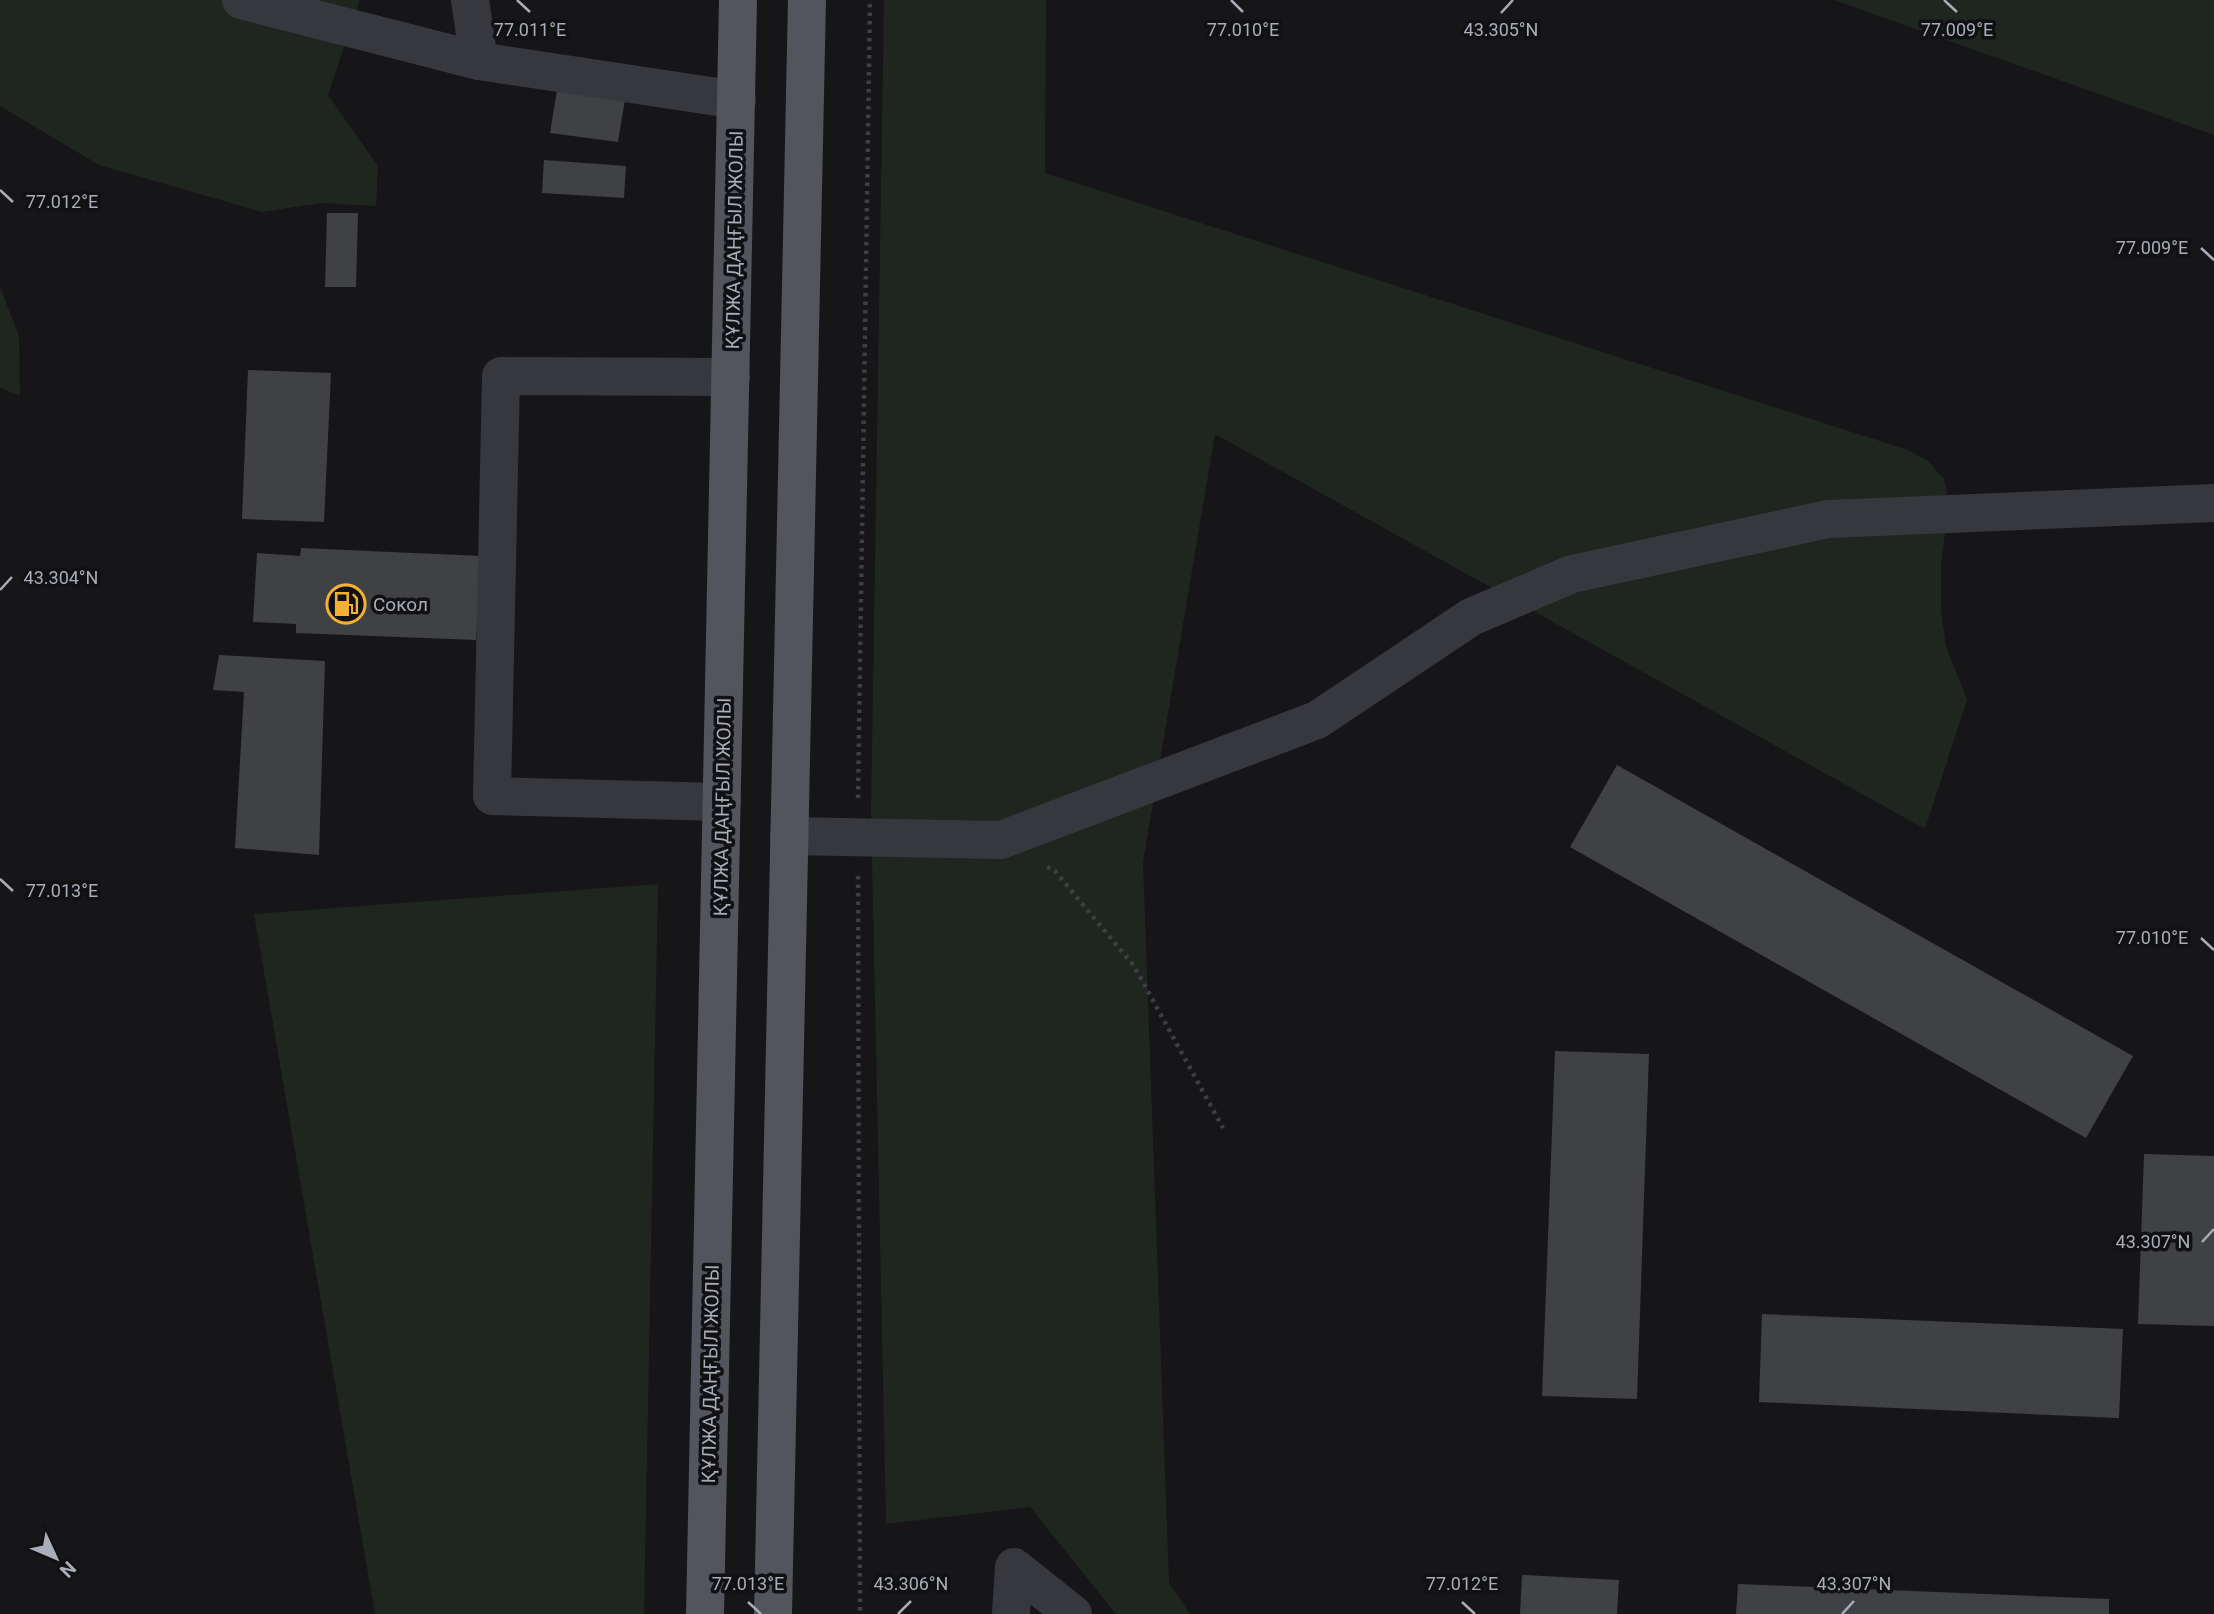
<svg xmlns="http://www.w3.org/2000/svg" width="2214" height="1614" viewBox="0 0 2214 1614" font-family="Roboto,sans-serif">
<rect width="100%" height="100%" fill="#161618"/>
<g fill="#1e261f">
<path d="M0,0h360l-32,95 50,71 -2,40 -55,-3 -59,9 -163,-47 -99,-59z"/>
<path d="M884,0h162l-1,173 863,277 20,11 16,18 5,28 -8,55v48l5,36 21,54 -42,129 -710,-395 -72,428 26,721 21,31h-74l-86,-107 -144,17 -15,-712z"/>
<path d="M1834,0h380v135z"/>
<path d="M0,287l19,49 1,60 -20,-8z"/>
<path d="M658,884l-14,730h-269l-121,-700z"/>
</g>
<g fill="#404145">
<path d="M557,90l68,9 -7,43 -68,-9z"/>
<path d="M544,160l82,6 -2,32 -82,-5z"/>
<path d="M327,213h31l-2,74h-31z"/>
<path d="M248,370l83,3 -7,149 -82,-3z"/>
<path d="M301,548l180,8 -5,84 -180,-7v-9l-43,-2 4,-69 43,3z"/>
<path d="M219,655l106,6 -6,194 -84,-7 9,-156 -31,-2z"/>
<path d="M1617,765l516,291 -47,82 -516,-291z"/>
<path d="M1555,1051l94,3 -12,345 -95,-3z"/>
<path d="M2144,1154l70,2v170l-76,-2z"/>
<path d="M1762,1314l361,15 -4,89 -360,-16z"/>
<path d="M1522,1575l97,5 -2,34h-97z"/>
<path d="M1738,1584l371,15v15h-373z"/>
</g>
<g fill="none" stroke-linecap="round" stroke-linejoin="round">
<g stroke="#3d3f44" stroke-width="4.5" stroke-dasharray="3.5 5" stroke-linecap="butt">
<path d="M858,798l12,-798"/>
<path d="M1047,867l8,4 79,95 89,162"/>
<path d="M858,876l2,738"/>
</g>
<g stroke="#37383d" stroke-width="38">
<path d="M241,0l238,61"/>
<path d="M470,0l9,61 258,39"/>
<path d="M722,802l-230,-6 9,-420 230,1"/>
<path d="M789,836l212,4 316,-120 154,-103 101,-43 256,-55 386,-16"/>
<path d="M1011,1614l3,-47 59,47"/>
</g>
<g stroke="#53555c" stroke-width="38">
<path d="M705,1614l33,-1614"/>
<path d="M773,1614l34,-1614"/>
</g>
</g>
<path fill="none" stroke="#a8adb8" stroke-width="2.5" d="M517,0l13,12M1231,0l12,12M1944,0l13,12M1501,13l12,-13M0,190l13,12M2201,248l13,12M0,590l12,-13M0,879l13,12M2201,938l13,12M2202,1242l12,-13M748,1602l13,12M1462,1602l13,12M898,1614l13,-13M1842,1614l12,-13"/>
<defs>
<g id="fuel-ring" transform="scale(2.0125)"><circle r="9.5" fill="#111113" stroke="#f2b134" stroke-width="1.5"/><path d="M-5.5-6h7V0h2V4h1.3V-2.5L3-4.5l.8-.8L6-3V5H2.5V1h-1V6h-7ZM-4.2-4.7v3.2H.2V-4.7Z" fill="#f2b134"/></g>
</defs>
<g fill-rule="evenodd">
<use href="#fuel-ring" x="346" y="604"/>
</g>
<g text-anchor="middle" stroke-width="7" stroke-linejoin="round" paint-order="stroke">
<g font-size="19" fill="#a8adb8" stroke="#111113">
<text transform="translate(734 240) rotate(-89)" y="7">ҚҰЛЖА ДАҢҒЫЛ ЖОЛЫ</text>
<text transform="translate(722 807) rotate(-89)" y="7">ҚҰЛЖА ДАҢҒЫЛ ЖОЛЫ</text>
<text transform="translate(710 1374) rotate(-89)" y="7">ҚҰЛЖА ДАҢҒЫЛ ЖОЛЫ</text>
</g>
<g font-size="19" fill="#a8adb8" stroke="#111113" text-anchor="start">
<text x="373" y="611">Сокол</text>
</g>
</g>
<g font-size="18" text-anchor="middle" fill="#a8adb8" stroke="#111113" stroke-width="7" stroke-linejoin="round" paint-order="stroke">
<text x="530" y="36">77.011°E</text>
<text x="1243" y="36">77.010°E</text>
<text x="1957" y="36">77.009°E</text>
<text x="1501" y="36">43.305°N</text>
<text x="62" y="208">77.012°E</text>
<text x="2152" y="254">77.009°E</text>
<text x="61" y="584">43.304°N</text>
<text x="62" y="897">77.013°E</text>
<text x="2152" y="944">77.010°E</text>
<text x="2153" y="1248">43.307°N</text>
<text x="911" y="1590">43.306°N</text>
<text x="1854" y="1590">43.307°N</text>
<text x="748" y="1590">77.013°E</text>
<text x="1462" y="1590">77.012°E</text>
</g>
<g transform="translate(56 1558) rotate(134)" stroke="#111113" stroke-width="5" paint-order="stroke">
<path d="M0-5L12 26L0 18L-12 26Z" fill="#a8adb8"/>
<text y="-10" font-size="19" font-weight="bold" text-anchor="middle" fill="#a8adb8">N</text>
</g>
</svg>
